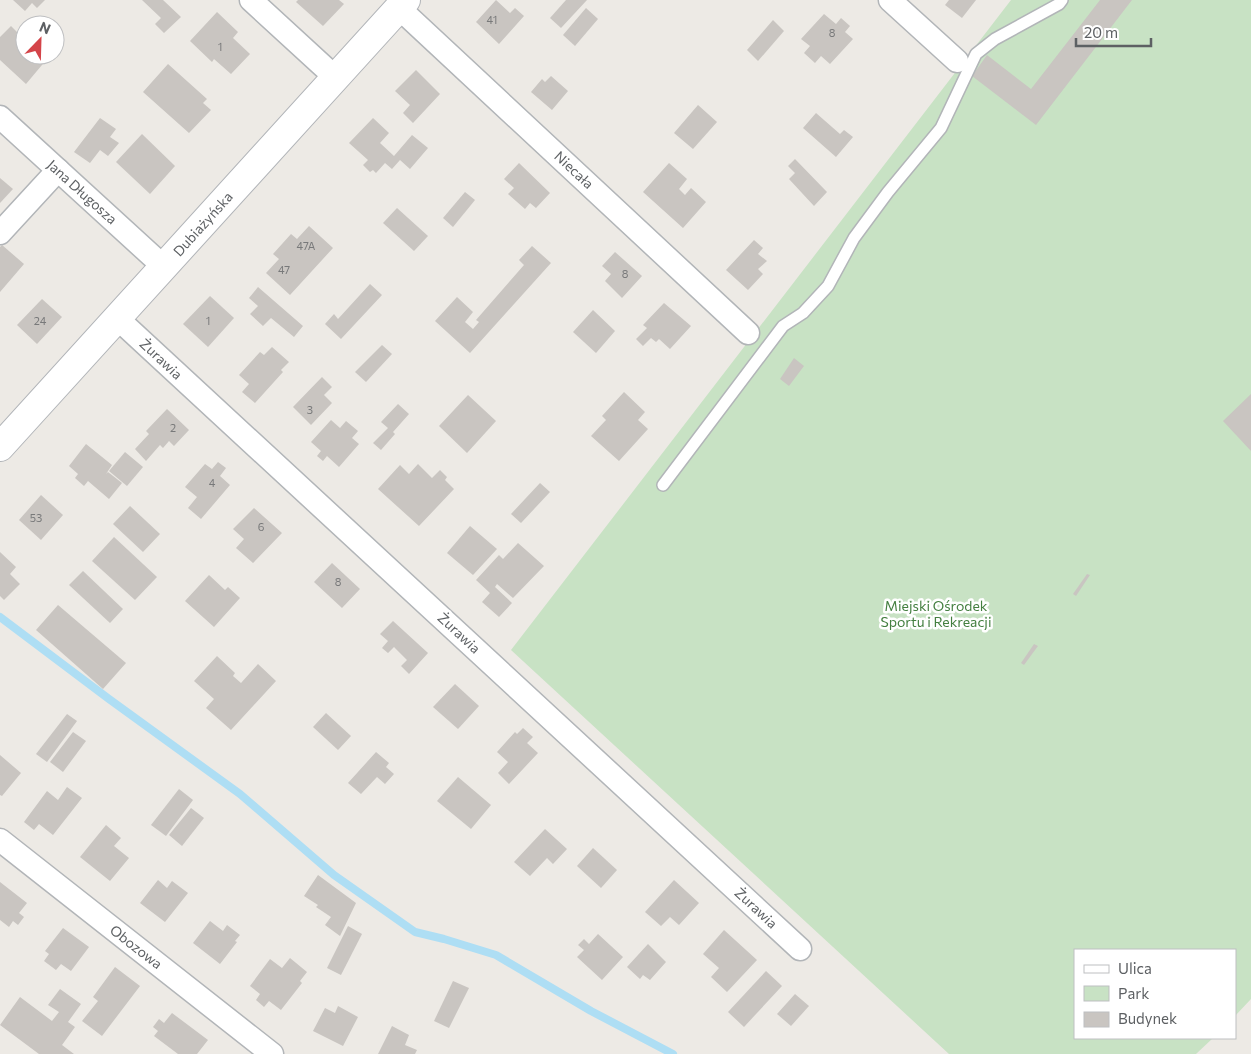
<svg xmlns="http://www.w3.org/2000/svg" width="1251" height="1054" viewBox="0 0 1251 1054" font-family="Commissioner,sans-serif">
<rect width="100%" height="100%" fill="#edeae5"/>
<path fill="#c8e2c4" d="M1011,0h240v999l-16,17v-66h-160v88h138l-17,16h-247l-438,-404z"/>
<g fill="none" stroke-linecap="round" stroke-linejoin="round">
<path stroke="#aedef4" stroke-width="8" d="M0,617l109,82 131,95 94,81 81,57 29,7 52,16 95,56 82,43"/>
</g>
<g fill="#c9c5c1">
<path d="M13,0h32l-8,8 -5,-5 -7,8z"/>
<path d="M142,0h21l18,17 -17,16 -9,-9 6,-6z"/>
<path d="M298,0h41l5,4 -21,22 -27,-24z"/>
<path d="M496,0l14,13 5,-5 9,8 -25,28 -23,-22z"/>
<path d="M566,0h21l-26,28 -11,-10z"/>
<path d="M949,0h27l-14,18 -17,-13z"/>
<path d="M1100,0h32l-96,125 -64,-49 15,-21 44,34z"/>
<path d="M586,8l12,11 -23,27 -12,-11z"/>
<path d="M217,12l21,20 -5,6 17,16 -19,20 -17,-15 -2,3 -22,-21z"/>
<path d="M824,14l12,10 5,-6 9,8 -5,6 8,7 -23,25 -9,-8 -6,7 -11,-10 6,-7 -9,-7z"/>
<path d="M773,20l11,11 -26,30 -11,-11z"/>
<path d="M11,26l8,8 6,-6v27h17l5,4 -21,25 -26,-24v-23z"/>
<path d="M168,64l39,35 -4,4 8,7 -22,23 -46,-41z"/>
<path d="M416,70l24,24 -27,29 -10,-10 7,-8 -15,-14z"/>
<path d="M551,76l17,15 -16,19 -21,-18 11,-13 3,3z"/>
<path d="M698,105l19,17 -24,27 -19,-16z"/>
<path d="M816,113l24,21 4,-4 9,7 -17,20 -33,-29z"/>
<path d="M100,118l16,11 -6,8 9,6 -11,13 -8,-6 -10,13 -16,-11z"/>
<path d="M373,118l16,15 -9,10 14,13 18,-21 16,13 -18,21 -10,-9 -8,9 -7,-6 -9,10 -3,-3 -3,2 -7,-7 5,-5 -19,-17z"/>
<path d="M142,134l33,32 -25,28 -34,-32z"/>
<path d="M795,159l32,33 -13,14 -25,-27 6,-6 -7,-7z"/>
<path d="M519,163l31,30 -14,15 -6,-5 -5,6 -17,-15 6,-6 -10,-9z"/>
<path d="M669,163l18,16 -8,10 6,6 6,-7 15,14 -23,26 -40,-36z"/>
<path d="M0,178l13,11 -13,14z"/>
<path d="M465,192l10,8 -22,27 -10,-9z"/>
<path d="M397,208l31,28 -14,15 -31,-28z"/>
<path d="M309,226l24,22 -43,47 -24,-22 13,-14 -6,-5 18,-20 6,5z"/>
<path d="M754,240l9,8 -5,6 9,7 -9,8 5,5 -15,16 -22,-20z"/>
<path d="M2,245l22,19 -24,28v-45z"/>
<path d="M532,246l19,17 -81,90 -35,-32 22,-24 16,15 -8,10 8,7 6,-7 -3,-2 48,-55 -5,-5z"/>
<path d="M615,252l27,24 -20,22 -17,-17 6,-7 -9,-8z"/>
<path d="M370,284l12,11 -41,44 -16,-15 9,-10 4,5z"/>
<path d="M258,287l45,39 -9,11 -23,-19 -8,8 -13,-12 8,-8 -9,-8z"/>
<path d="M210,296l24,22 -26,29 -25,-23z"/>
<path d="M42,299l20,18 -25,27 -20,-19z"/>
<path d="M664,303l27,23 -21,23 -11,-10 -3,3 -5,-4 -8,8 -7,-7 11,-11 -4,-3z"/>
<path d="M593,310l22,21 -19,22 -23,-21z"/>
<path d="M382,345l10,9 -26,28 -11,-10z"/>
<path d="M272,347l17,15 -8,8 2,2 -28,31 -13,-11 7,-8 -10,-9 21,-23 4,3z"/>
<path d="M794,358l10,8 -15,20 -9,-7z"/>
<path d="M322,377l10,10 -8,8 8,8 -21,22 -18,-18z"/>
<path d="M624,392l21,20 -7,8 10,9 -29,32 -28,-25 15,-16 -4,-4z"/>
<path d="M1251,394v57l-28,-30z"/>
<path d="M468,395l28,26 -29,32 -28,-27z"/>
<path d="M398,404l11,10 -16,18 2,2 -14,16 -8,-7 15,-15 -7,-6z"/>
<path d="M167,409l22,21 -15,16 -5,-5 -6,7 -3,-3 -14,16 -11,-12 14,-15 -3,-3z"/>
<path d="M331,420l9,8 6,-7 12,10 -6,7 7,6 -20,23 -12,-11 -4,5 -6,-5 4,-5 -10,-9z"/>
<path d="M86,444l26,21 -6,9 2,-2 14,11 -13,16 -21,-18 -4,5 -9,-8 3,-4 -9,-8z"/>
<path d="M125,452l18,15 -16,19 -18,-15z"/>
<path d="M218,462l8,6 -6,8 10,9 -29,34 -13,-11 9,-11 -12,-10 20,-23 7,5z"/>
<path d="M418,464l14,14 8,-8 7,7 -2,3 9,9 -35,37 -41,-37 22,-24 9,9z"/>
<path d="M540,483l10,9 -29,31 -10,-9z"/>
<path d="M41,495l22,20 -22,25 -22,-20z"/>
<path d="M130,506l30,28 -17,18 -30,-28z"/>
<path d="M254,508l28,25 -29,30 -17,-15 8,-9 -11,-10z"/>
<path d="M470,526l27,23 -24,26 -26,-22z"/>
<path d="M114,537l43,40 -22,23 -43,-39z"/>
<path d="M518,543l26,23 -31,32 -16,-14 -2,3 17,16 -13,14 -17,-15 8,-9 -14,-13 23,-25 4,4z"/>
<path d="M0,552l16,15 -6,7 10,10 -16,16 -4,-4z"/>
<path d="M332,563l28,26 -18,19 -28,-26z"/>
<path d="M83,571l40,38 -13,14 -41,-38z"/>
<path d="M1087,574l3,1 -14,21 -3,-2z"/>
<path d="M209,575l16,15 3,-3 12,11 -26,29 -29,-26z"/>
<path d="M58,605l68,58 -23,26 -67,-59z"/>
<path d="M393,621l35,32 -19,21 -8,-8 6,-6 -13,-13 -6,6 -6,-5 6,-7 -8,-7z"/>
<path d="M1034,644l4,2 -14,19 -3,-2z"/>
<path d="M217,656l18,17 -2,3 8,7 17,-19 18,17 -45,49 -25,-22 8,-9 -20,-18z"/>
<path d="M455,684l24,22 -21,23 -25,-22z"/>
<path d="M326,713l25,23 -13,14 -25,-23z"/>
<path d="M67,714l10,7 -30,41 -11,-8z"/>
<path d="M523,728l10,9 -6,6 11,10 -29,31 -11,-11 10,-11 -11,-10 18,-20 2,2z"/>
<path d="M73,732l13,9 -23,31 -13,-10z"/>
<path d="M376,752l13,11 -3,4 8,7 -9,10 -8,-7 -16,17 -13,-11z"/>
<path d="M0,755l21,18 -19,23 -2,-1z"/>
<path d="M458,777l33,28 -20,24 -34,-28z"/>
<path d="M67,787l15,11 -29,37 -14,-11 -5,6 -10,-8 23,-31 11,9z"/>
<path d="M179,789l14,11 -27,36 -15,-11z"/>
<path d="M191,808l13,10 -22,28 -13,-11z"/>
<path d="M106,825l15,13 -7,8 15,12 -19,23 -30,-24z"/>
<path d="M545,829l22,20 -14,15 -6,-6 -17,18 -16,-14z"/>
<path d="M593,848l24,22 -16,18 -24,-22z"/>
<path d="M318,875l38,28 -16,33 -15,-11 6,-8 -15,-10 2,-2 -14,-9z"/>
<path d="M158,880l9,8 5,-7 16,12 -23,29 -25,-19z"/>
<path d="M674,880l25,23 -20,22 -9,-8 -9,9 -16,-14z"/>
<path d="M0,882l27,21 -8,10 5,4 -6,8 -5,-4 -4,6 -9,-7z"/>
<path d="M210,921l13,10 4,-6 13,10 -5,6 2,1 -17,22 -27,-21z"/>
<path d="M348,926l14,8 -21,41 -14,-7z"/>
<path d="M63,928l26,19 -18,24 -10,-7 -5,6 -12,-9 5,-7 -4,-3z"/>
<path d="M724,930l33,30 -30,32 -16,-15 8,-9 -16,-14z"/>
<path d="M598,934l25,23 -21,23 -25,-23 7,-7 -6,-5 6,-6 5,5z"/>
<path d="M648,944l18,18 -16,18 -7,-5 -3,4 -13,-12z"/>
<path d="M290,958l17,14 -7,9 2,2 -21,27 -12,-9 -5,6 -8,-7 4,-6 -10,-8 20,-27 12,9z"/>
<path d="M115,967l25,19 -38,50 -20,-15 16,-20 -5,-4z"/>
<path d="M766,971l16,15 -38,41 -16,-15z"/>
<path d="M453,981l16,7 -20,40 -15,-7z"/>
<path d="M60,989l21,15 -13,18 7,5 -13,18 12,9h-35l-39,-29 20,-28 32,24 7,-9 -11,-7z"/>
<path d="M795,994l14,12 -18,20 -14,-12z"/>
<path d="M338,1006l20,11 -15,29 -30,-15 12,-23 10,5z"/>
<path d="M172,1013l36,27 -11,14h-19l-24,-18 4,-5 -5,-4 6,-8 5,4z"/>
<path d="M392,1026l17,9 -4,10 12,5 -2,4h-37z"/>
</g>
<g fill="none" stroke-linecap="round" stroke-linejoin="round">
<g stroke="#b2b5b8" stroke-width="14">
<path id="lane" d="M663,485l120,-159 20,-13 25,-27 26,-48 34,-46 53,-64 35,-74 19,-15 64,-35 3,-4"/>
</g>
<g stroke="#b2b5b8" stroke-width="25">
<g id="street">
<path d="M251,0l85,78"/>
<path d="M890,0l67,61"/>
<path d="M399,8l349,325"/>
<path d="M0,117l164,150"/>
<path d="M0,233l58,-63"/>
<path d="M117,318l683,631"/>
<path d="M0,840l272,214"/>
</g>
</g>
<g stroke="#b1b4b8" stroke-width="30">
<path id="secondary" d="M0,447l406,-447"/>
</g>
<use href="#lane" stroke="#fff" stroke-width="11"/>
<use href="#street" stroke="#fff" stroke-width="22"/>
<use href="#secondary" stroke="#fff" stroke-width="28"/>
</g>
<g text-anchor="middle" stroke-width="5" stroke-linejoin="round" paint-order="stroke">
<g font-size="11" fill="#78797a">
<text x="492" y="24">41</text>
<text x="832" y="37">8</text>
<text x="220" y="51">1</text>
<text x="306" y="250">47A</text>
<text x="284" y="274">47</text>
<text x="625" y="278">8</text>
<text x="40" y="325">24</text>
<text x="208" y="325">1</text>
<text x="310" y="414">3</text>
<text x="173" y="432">2</text>
<text x="212" y="487">4</text>
<text x="36" y="522">53</text>
<text x="261" y="531">6</text>
<text x="338" y="586">8</text>
</g>
<g font-size="14" fill="#5d6063" stroke="#fff">
<text transform="translate(574 170) rotate(43)" y="5">Niecała</text>
<text transform="translate(82 192) rotate(42)" y="5">Jana Długosza</text>
<text transform="translate(203 224) rotate(-48)" y="5">Dubiażyńska</text>
<text transform="translate(161 359) rotate(43)" y="5">Żurawia</text>
<text transform="translate(459 633) rotate(43)" y="5">Żurawia</text>
<text transform="translate(756 908) rotate(43)" y="5">Żurawia</text>
<text transform="translate(136 947) rotate(38)" y="5">Obozowa</text>
</g>
<g font-size="14" fill="#447f40" stroke="#fff">
<text x="936" y="611">Miejski Ośrodek<tspan x="936" dy="16">Sportu i Rekreacji</tspan></text>
</g>
</g>
<rect x="1074" y="949" width="162" height="90" fill="#ffffff" stroke="#bebfc1"/>
<rect x="1084" y="965" width="25" height="8" fill="#ffffff" stroke="#bebfc1"/>
<text x="1118" y="974" font-size="15" fill="#5d6063">Ulica</text>
<rect x="1084" y="986" width="25" height="15" fill="#c8e2c4" stroke="#bebfc1"/>
<text x="1118" y="999" font-size="15" fill="#5d6063">Park</text>
<rect x="1084" y="1012" width="25" height="15" fill="#c9c5c1" stroke="#bebfc1"/>
<text x="1118" y="1024" font-size="15" fill="#5d6063">Budynek</text>
<g transform="translate(40 40) rotate(23)"><circle r="24" fill="#ffffff" stroke="#bebfc1"/>
<path d="M0-4L9 19L0 12L-9 19Z" fill="#d44449"/>
<text y="-8" font-size="14" font-weight="bold" text-anchor="middle" fill="#5d6063">N</text>
</g>
<path d="M1076 38v8h75v-8" fill="none" stroke="#5d6063" stroke-width="2.5"/>
<text x="1084" y="38" font-size="15" fill="#5d6063" stroke="#ffffff" stroke-width="4" paint-order="stroke">20 m</text>
</svg>
